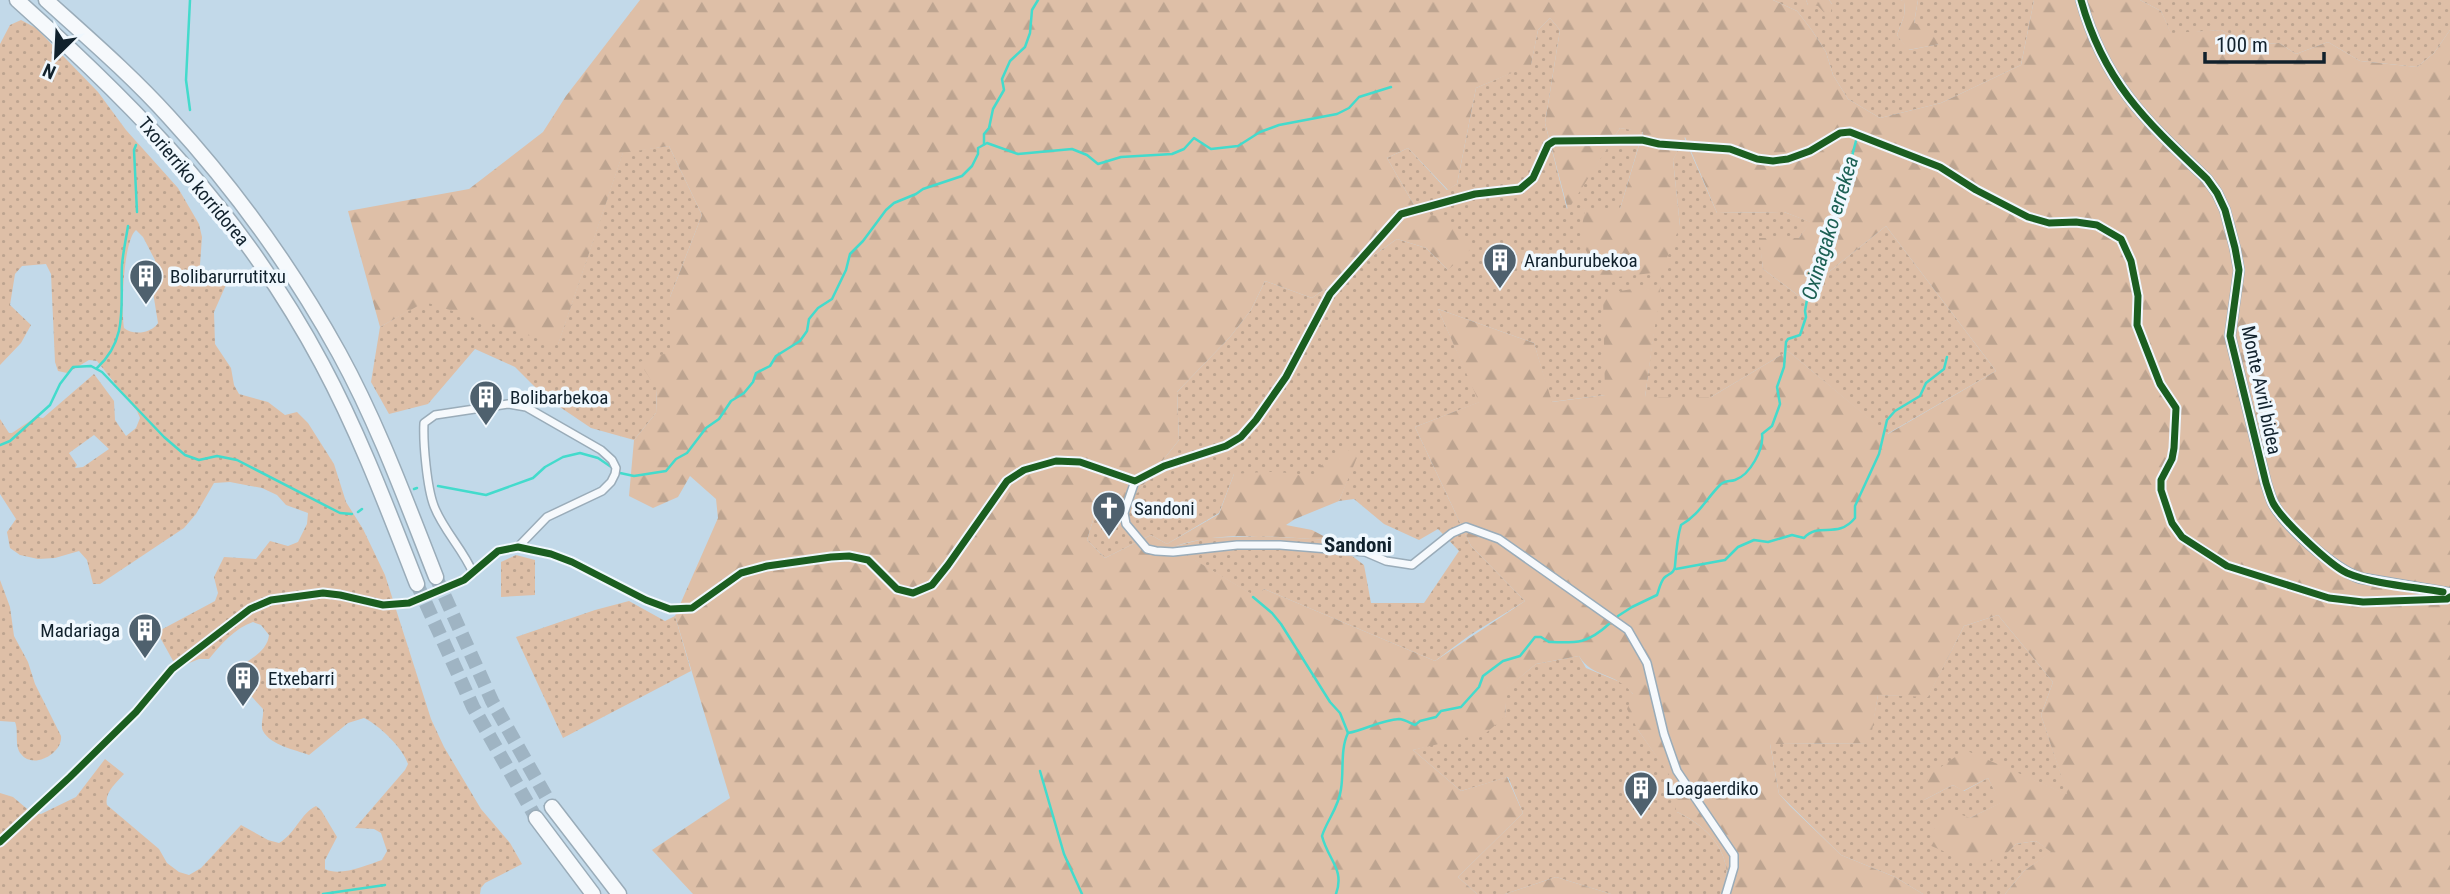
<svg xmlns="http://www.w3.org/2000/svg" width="2450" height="894" viewBox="0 0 2450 894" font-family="'Roboto Condensed',sans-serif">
<defs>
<pattern id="green-dots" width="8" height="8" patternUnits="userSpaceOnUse" patternTransform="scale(1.75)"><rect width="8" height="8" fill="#debfa7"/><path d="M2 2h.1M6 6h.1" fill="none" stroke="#bda490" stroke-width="1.8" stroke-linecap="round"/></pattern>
<pattern id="forest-firs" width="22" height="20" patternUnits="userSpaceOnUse" patternTransform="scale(1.75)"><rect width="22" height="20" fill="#debfa7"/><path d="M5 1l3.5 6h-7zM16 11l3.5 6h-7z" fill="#bda490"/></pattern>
</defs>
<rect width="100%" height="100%" fill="#c2d9e9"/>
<g fill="url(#green-dots)" fill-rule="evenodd">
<path d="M1773,0h33l2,5 24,-1 -3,-4h72l4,2 -1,14 -7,19 12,15 30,-6 -25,-21 4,-23h116l-13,65 -80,38 -61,15 -32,-19 -15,-24 -7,-23 -15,-23 -14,-18z"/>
<path d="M2140,0h310v30l-16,23 -17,14 -57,-6 -32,-19 -32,12 -17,-11 -33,2 -25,-15 -50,4 -10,-23z"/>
<path d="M1550,18l10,12 -15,93 22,86 53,-81 23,3 -23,78h-36l96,17 -7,-66 11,-23 33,76 67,-1 27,10 -12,16h-39l3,31 36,27 87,-70 110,145 -109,63 -99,-83 -77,46h-66l15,-113 -55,111 -54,7 -17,-59 -96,-34 42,93 -65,25 56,119 54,55 -55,34 -35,26 -171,-72 -6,9 -86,-51 35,-9 52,-2 72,4 33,25 7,38h53l35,-52 -21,-22 -19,11 -35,-16 -30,-25 -15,2 18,-46 -41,28 -82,-9 -15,39 -52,31 -16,-9 -46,23 -18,-18 9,-30 41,-17 42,-53 -2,-48 53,-55 21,-27 14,-29 47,17 85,-59 29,9 22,22 -30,-58 -31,-54 21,-10 39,42 10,-6 19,-96 55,-24 7,-34z"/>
<path d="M21,20l15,8 62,64 28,38 52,58 21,36 3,13 -2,28 2,8 7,4 20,1 -15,34 1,32 16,24 3,17 5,9 29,8 17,13 12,-3 11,11 26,41 12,38 17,27 22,46 46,144 13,28 37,62 29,34 12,21 -37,19 -4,5 -1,6h-480v-101l13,4 19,16 9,1 35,-17 29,-38 19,15c-8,9 -20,19 -17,31l52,44 8,14 12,9 10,3 12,-7 40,-43 27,15 11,3c16,-9 22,-30 37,-37l5,4 16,27 -12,23v9c15,8 42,-4 57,-9l5,-9 -6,-18 -7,-4 -19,-1 50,-58 3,-6c-5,-16 -29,-39 -44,-46l-16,5 -39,32c-13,-5 -39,-10 -46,-24 -3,-6 1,-15 0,-22l-33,-36c14,-11 37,-19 39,-38l-8,-10 -8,-3c-18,6 -33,23 -44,37h-10l-22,9 -20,-36 58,-31 3,-8 -4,-16 10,-20 32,2 14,-18 18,5 10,-4 9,-18 1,-11 -22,-8 -9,-10 -15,-7 -32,-6 -16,1 -18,31 -12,14 -84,56h-7l-6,-24 -8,-9 -24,7 -17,1 -18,-4 -10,-7 -3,-16 9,-13 -16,-25v-75l9,14h3l24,-16 7,1 51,-44 20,27 1,19 11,16 10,-8 4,-10 -3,-7 -40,-50 -8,-1 -22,13 -9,-2 -3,-9 -4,-88 -5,-10 -24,2 -7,8 -5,31 21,20 -10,18 -21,22v-321l10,-19zM136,230l7,7 12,23 -4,20 7,43c-6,10 -25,13 -34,5 -3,-18 -1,-87 12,-98zM94,435l15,14 -26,18 -8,1 2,-3 -8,-12z"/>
<path d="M669,146l33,69 -32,82v55l-13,37 -1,24 -22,27 -43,-12 -46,-31 -30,-30 -40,-18 -47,55 -39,10 -18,-32 9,-55 45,-26 133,43 65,-192z"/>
<path d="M516,555l19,5v35l-34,2v-35z"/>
<path d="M0,580l10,27 4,29 14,26 7,22 26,52c2,17 -28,34 -40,18 -7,-8 -2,-23 -6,-32l-15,-1z"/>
<path d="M629,601l36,20 10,-5 16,55 -128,67 -47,-101 79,-27z"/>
<path d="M1998,615l55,67 -12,33 27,80 -103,-44 -41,49 29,-15 11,6 24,-13 13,25 -31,15 28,43 18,-17 20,-3 16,11 -28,19 -19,23h-82l-28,-17 -54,-22 -62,-61 -9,-50 99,-1 9,-48 50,1 36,-70z"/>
<path d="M1579,656l7,12 39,16 8,10 5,36 40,56 -1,26c22,10 45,29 49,55 2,10 -4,17 -1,27h-114l-55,-17 -51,17h-28l-19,-17 65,-64 -15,-36 -47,14 -48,-41 29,-8 64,-26 -2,-26 32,-26z"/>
</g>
<g fill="url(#forest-firs)" fill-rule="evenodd">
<path d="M640,0h1133l24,11 14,18 15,23 7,23 15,24 32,19 61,-15 80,-38 13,-65h106l21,11 10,22 50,-3 25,15 33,-2 17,11 32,-12 32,19 57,6 17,-14 16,-23v864h-445l19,-23 27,-19 -15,-11 -20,3 -17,17 -30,1 -40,-17 6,-19 14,-16 21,8 30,-15 -12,-25 -25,13 -10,-6 -29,15 4,-24 37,-26 102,44 -26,-79 12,-33 -55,-67 -34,11 -36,71 -50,-2 -8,48 -100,1 9,50 11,12 51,49 54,22 28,17h-198c-3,-10 3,-17 1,-27 -4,-26 -27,-45 -49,-55l-5,-13 6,-5 -1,-8 -39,-56 -11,-21 6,-15c-17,-22 -41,-16 -54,-38l-43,8 -31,26 1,26 -20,17 -73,17 48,41 46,-14 16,36 -65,64 19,17h-784l-41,-44 78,-52 -55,-182 43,-98 -2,-19 -26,-23 -12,21 -25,11 -24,-12 5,-56 22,-27 1,-24 -18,-27 31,-10v-55l32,-82 -33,-69 -46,7 -65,192 -133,-43 -45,25 -32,-116 121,-22 74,-57 23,-36zM1550,18l10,12 -15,93 23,87 52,-82 23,4 -23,77h-35l-5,29 20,41 61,-7 19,-46 -7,-66 12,-23 32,76 67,-1 26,10 -11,16h-40l4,31 36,27 87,-70 110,145 -108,63 -100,-83 -77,46h-66l16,-113 -58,10 2,101 -53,7 -18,-59 -96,-34 41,93 -64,25 56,119 54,55 -90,60 -171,-72 -7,8 -84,-50c50,-18 105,-9 158,-7l-19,-10 -26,-5 9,-6 44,-18 19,-46 -12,-6 -26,17 -4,16c-23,-14 -56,-10 -82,-8l-15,40 -52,30 -16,-9 -46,23 -18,-18 9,-30 41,-17 42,-53 -2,-48 53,-55 21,-27 14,-29 47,17 85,-59 29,9 22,22 22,-20 -21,-31 -31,-7 -31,-54 21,-10 40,42 9,-6 19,-96 55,-23 7,-35z"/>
<path d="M1806,0h23l3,4 -2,15 -12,-13 -10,-1z"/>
<path d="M1901,0h17l-4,23 12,4 14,17 -32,6 -11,-15 7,-19 1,-13z"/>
<path d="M1556,877l55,17h-106z"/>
</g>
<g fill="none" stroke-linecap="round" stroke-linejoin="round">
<g stroke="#43dbcc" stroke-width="2.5">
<path d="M190,0l-4,80 4,30"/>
<path d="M984,144v-10l5,-6 4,-19 11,-19 -2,-11 8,-18 15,-14 5,-14 2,-23 6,-10"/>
<path d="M136,145l-2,5 3,62"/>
<path d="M97,368c32,-29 23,-64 25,-103 1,-13 4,-26 6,-39"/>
<path d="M0,445l10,-4 40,-36 10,-21 13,-17 18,-1 11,6 62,65 21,18 14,5 18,-4 20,4 103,53 12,1"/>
<path d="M438,486l48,9 47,-17 12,-11 18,-10 17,-4 18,5 22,15 14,3 32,-5 10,-12 11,-6 19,-25 13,-9 12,-18 13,-8 9,-11 3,-9 14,-7 6,-10 24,-15 7,-10 2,-12 9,-11 14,-9 14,-29 4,-16 13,-13 23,-31 8,-7 22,-9 7,-5 39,-13 10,-10 6,-12v-6l9,-5 31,11 54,-5 15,6 11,9 23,-7 51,-3 12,-5 10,-11 17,11 27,-3 22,-14 19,-7 58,-11 12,-6 10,-11 32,-10"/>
<path d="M414,489l3,-1"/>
<path d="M358,512l4,-3"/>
<path d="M1676,569l49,-9 13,-13 16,-7 14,2 24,-7 12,3c15,-17 33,2 51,-20v-12l24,-52 8,-34 8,-9 25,-15 6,-13 18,-14 3,-12"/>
<path d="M1253,597l19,16 9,11 49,78 10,11 8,20"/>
<path d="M1618,616l14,-9 25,-12c2,-5 3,-12 7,-17 4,-4 11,-5 11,-12 1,-13 2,-28 6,-41 18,-10 25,-26 39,-40 5,-5 9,-3 15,-5 15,-5 29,-31 27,-46l10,-8 8,-22 -3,-17 7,-20 2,-25 2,-3 12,-4 6,-18 -1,-6 3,-17 28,-76 21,-81"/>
<path d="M1040,771l24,83 18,40"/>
<path d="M323,894l62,-9"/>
<path d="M1336,894c9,-25 -8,-34 -14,-58 5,-16 17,-29 19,-47 3,-17 -1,-40 7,-56 17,-3 33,-13 51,-14 5,0 11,4 16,6l5,-4 16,-4 5,-6 20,-4 18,-20 4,-11 20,-15 17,-5 15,-19h6l8,5c28,1 38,2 60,-18"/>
</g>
<g stroke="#9fb4c3" stroke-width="14" stroke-dasharray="14 7" stroke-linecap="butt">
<path d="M436,577l56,124 60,106"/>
<path d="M417,584l56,123 63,111"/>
</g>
<g stroke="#9aacb9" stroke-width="10">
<g id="minor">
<path d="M1135,481l-11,32 2,11 21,25 9,2 17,1 64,-7h43l85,7 21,9 26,4 40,-32 14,-6 33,12 129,91 19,33 17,71 13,37 57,84v12l-8,27"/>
<path d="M473,573c-10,-24 -30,-43 -39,-67 -7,-18 -11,-63 -10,-83l11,-8 73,-11 18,3 75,43 11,10 4,8 -1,6 -4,8 -9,9 -55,26 -29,30"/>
<path d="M0,842l70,-65 66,-65 36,-43 78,-60 21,-9 52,-7 17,2 43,10 26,-2 55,-23 34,-29 20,-4 33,7 21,8 74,38 24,9 22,-1 49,-35 26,-7 64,-9 18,-1 19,4 29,29 16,4 19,-8 16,-20 59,-84 17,-11 32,-9 24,1 55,19 29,-15 62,-20 15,-9 15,-17 30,-43 44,-83 71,-80 74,-20 45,-5 13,-11 15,-33 6,-4 88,-1 17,4 71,5 27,10 16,2 15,-2 22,-8 30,-18 10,-1 90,35 36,23 52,27 21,6 27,-1 21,3 24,14 10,22 7,35 -1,29 23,59 16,24 -2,40 -2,11 -11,21v10l11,33 10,14 45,29 102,32 34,4 84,-3 3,-2"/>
</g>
</g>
<g stroke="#9aacb9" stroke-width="12">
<path id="tertiary" d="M2081,0c23,83 66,122 126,179l10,14 8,17 10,38 4,22 -9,66 36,147c2,6 4,14 7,20 13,24 61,66 87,75l90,15"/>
</g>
<g stroke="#9aacb9" stroke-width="17">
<g id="motorway">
<path d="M17,0c124,111 226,216 305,364 38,71 66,146 95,220"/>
<path d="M46,0c42,38 85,75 123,117 66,72 123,151 170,236 39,71 67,148 97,224"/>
<path d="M552,807l67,87"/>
<path d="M536,818l57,76"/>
</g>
</g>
<use href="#minor" stroke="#f6f9fc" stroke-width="7"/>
<use href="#tertiary" stroke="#f6f9fc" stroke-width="10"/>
<use href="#motorway" stroke="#f6f9fc" stroke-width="14"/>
<g stroke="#f0f8fe" stroke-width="11">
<g id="cycleway">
<path d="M2081,0c23,83 66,122 126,179l10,14 8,17 10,38 4,22 -9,66 36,147c2,6 4,14 7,20 9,17 57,62 74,70 25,11 68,14 96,19"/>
<path d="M0,842l70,-65 66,-65 36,-43 78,-60 21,-9 52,-7 17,2 43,10 26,-2 55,-23 34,-29 20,-4 33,7 21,8 74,38 24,9 22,-1 49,-35 26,-7 64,-9 18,-1 19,4 29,29 16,4 19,-8 16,-20 59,-84 17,-11 32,-9 24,1 55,19 29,-15 62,-20 15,-9 15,-17 30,-43 44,-83 71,-80 74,-20 45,-5 13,-11 15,-33 6,-4 88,-1 17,4 71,5 27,10 16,2 15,-2 22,-8 30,-18 10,-1 90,35 36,23 52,27 21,6 27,-1 21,3 24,14 10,22 7,35 -1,29 23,59 16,24 -2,40 -2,11 -11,21v10l11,33 10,14 45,29 102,32 34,4 84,-3 3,-2"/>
</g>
</g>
<use href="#cycleway" stroke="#1b5e20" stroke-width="7"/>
</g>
<defs>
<g id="building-pin" transform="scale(1.75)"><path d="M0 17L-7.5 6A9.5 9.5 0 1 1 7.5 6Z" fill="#4f616e" stroke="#f0f8fe"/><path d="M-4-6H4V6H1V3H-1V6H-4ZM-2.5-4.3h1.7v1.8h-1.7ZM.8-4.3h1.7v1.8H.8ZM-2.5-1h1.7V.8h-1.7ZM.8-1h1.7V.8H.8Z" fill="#fff"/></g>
<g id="church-pin" transform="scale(1.75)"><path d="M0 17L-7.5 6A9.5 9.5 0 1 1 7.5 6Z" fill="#4f616e" stroke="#f0f8fe"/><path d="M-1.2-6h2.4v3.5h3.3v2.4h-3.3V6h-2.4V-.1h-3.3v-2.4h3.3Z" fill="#fff"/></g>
</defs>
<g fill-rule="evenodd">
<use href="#building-pin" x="1500" y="260"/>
<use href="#building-pin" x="146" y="276"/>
<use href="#building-pin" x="486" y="397"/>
<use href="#church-pin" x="1109" y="508"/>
<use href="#building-pin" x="145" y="630"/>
<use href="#building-pin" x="243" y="678"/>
<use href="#building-pin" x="1641" y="788"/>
</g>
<g text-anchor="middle" stroke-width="7" stroke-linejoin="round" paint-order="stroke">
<g font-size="19" fill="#11212c" stroke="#f0f8fe">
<text transform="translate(194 181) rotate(50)" y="7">Txorierriko korridorea</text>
<text transform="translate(2262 390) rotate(78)" y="7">Monte Avril bidea</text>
</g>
<g font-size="19" fill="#11212c" stroke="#f0f8fe" text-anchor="start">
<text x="1524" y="267">Aranburubekoa</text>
<text x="170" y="283">Bolibarurrutitxu</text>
<text x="510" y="404">Bolibarbekoa</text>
<text x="1134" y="515">Sandoni</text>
<text x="120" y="637" text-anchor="end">Madariaga</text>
<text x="268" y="685">Etxebarri</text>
<text x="1666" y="795">Loagaerdiko</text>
</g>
<g font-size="21" font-style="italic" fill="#1c6054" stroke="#f0f8fe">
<text transform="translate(1830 228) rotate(-73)" y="7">Oxinagako errekea</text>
</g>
<g font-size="21" font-weight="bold" fill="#11212c" stroke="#f0f8fe">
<text x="1358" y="552">Sandoni</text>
</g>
</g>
<g transform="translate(56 56) rotate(204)" stroke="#f0f8fe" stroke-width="5" paint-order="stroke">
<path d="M0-5L12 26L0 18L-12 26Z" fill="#11212c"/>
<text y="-10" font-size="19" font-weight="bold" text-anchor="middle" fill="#11212c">N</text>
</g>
<path d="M2205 52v10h119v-10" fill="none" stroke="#11212c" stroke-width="3.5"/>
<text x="2216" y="52" font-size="21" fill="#11212c" stroke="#f0f8fe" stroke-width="5" paint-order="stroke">100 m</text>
</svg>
